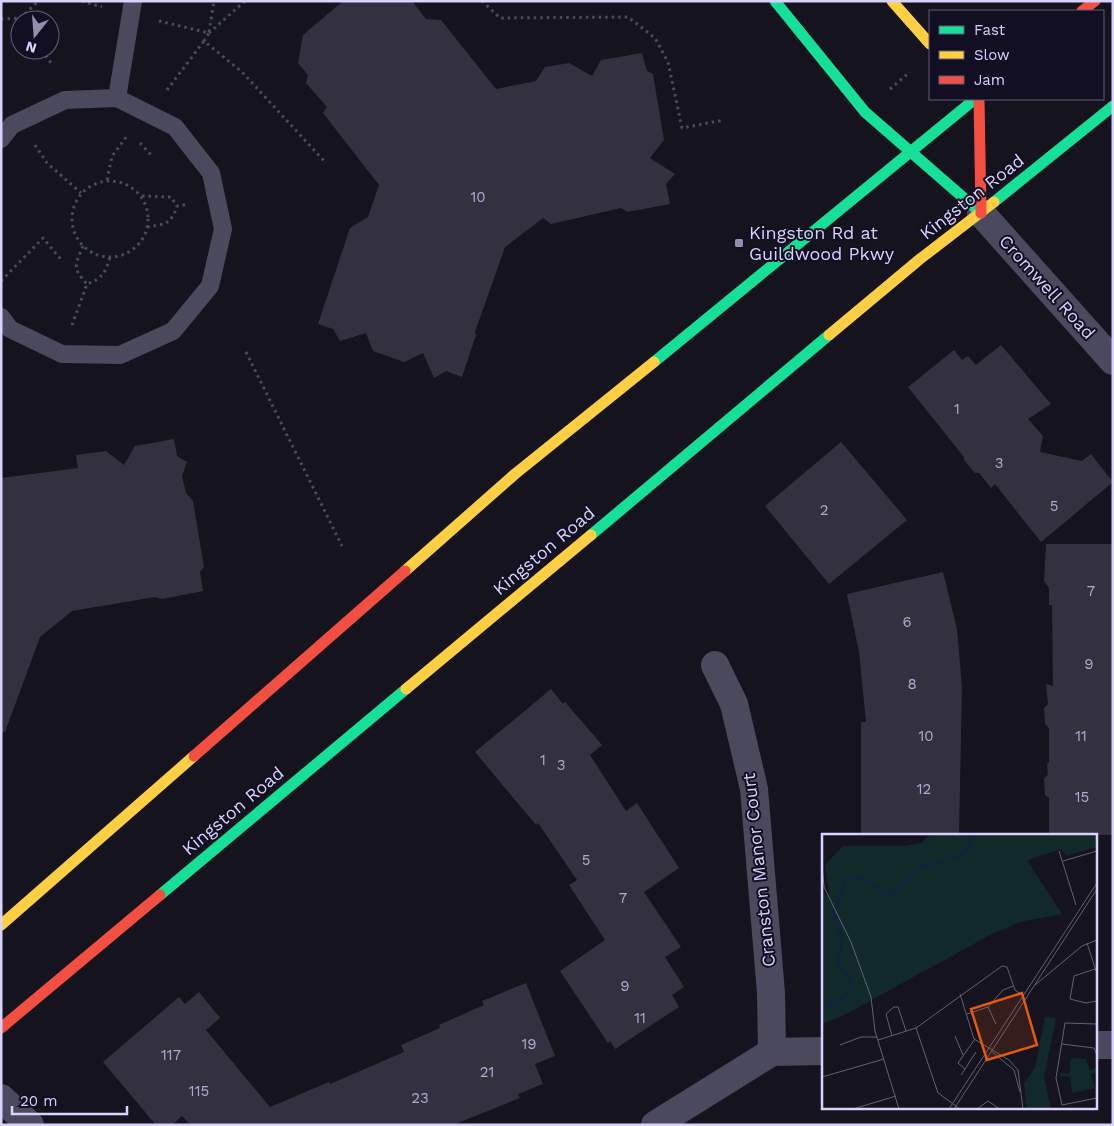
<svg xmlns="http://www.w3.org/2000/svg" width="1114" height="1126" viewBox="0 0 1114 1126" font-family="'Work Sans',sans-serif">
<rect width="100%" height="100%" fill="#15131e"/>
<g fill="#333140">
<path d="M343,1h69l14,18 15,1 55,69 40,-8 9,-14 24,-4 23,13 9,-16 41,-7 5,18 6,3 11,66 -14,18 25,16 -9,10 4,20 -43,8 -6,-4 -70,16 -8,-6 -38,29 -30,85 1,3 -14,42 -16,-6 -12,7 -11,-25 -19,9 -31,-11 -7,-18 -26,8 -7,-12 -15,-5 32,-96 18,-11 11,-32 -56,-72 4,-6 -21,-24 2,-8 -10,-12 5,-28z"/>
<path d="M1001,345l50,59 -23,15 15,17 -3,16 42,9 9,-7 22,28 -72,60 -46,-58 -4,4 -12,-15h-4l-11,-13v-3l-56,-70 46,-37 8,10 6,-4 8,9z"/>
<path d="M174,439l3,17 10,6 -5,14 4,17 7,8 11,66 -4,5 3,19 -41,8 -7,-2 -83,14 -32,26 -35,95h-4v-254l77,-10 -2,-13 30,-4 18,14 11,-19z"/>
<path d="M841,442l66,78 -78,64 -64,-78z"/>
<path d="M1046,544h67v291h-64v-37l-4,-3 -1,-17 4,-3 -1,-11 2,-2v-34l-4,-4 -1,-16 4,-4 -2,-20 7,2 -1,-81h-3v-17l-5,-7z"/>
<path d="M943,572l14,57 5,58 -3,148h-98v-113h5l-7,-70 -12,-58z"/>
<path d="M551,689l12,15 2,-2 37,43 -12,10 36,56 11,-8 42,65 -35,24 37,55 -16,10 19,30 -12,8 7,12 -64,42 -5,-8 -2,2 -48,-72 45,-31 -36,-55 8,-5 -39,-57 -2,2 -61,-73z"/>
<path d="M526,983l29,73 -20,8 8,20 -25,10 2,4 -67,27h-262l-9,-9 -10,9h-16l-53,-63 76,-65 6,7 14,-12 21,26 -14,12 64,77 59,-25 1,2 74,-32 -3,-7 39,-17 -1,-3 45,-20 -2,-4z"/>
</g>
<g fill="none" stroke-linecap="round" stroke-linejoin="round">
<g stroke="#454f5c" stroke-width="3" stroke-dasharray="2.5 4" stroke-linecap="butt">
<path d="M82,1l20,6"/>
<path d="M482,1l18,17 128,-1 27,21 13,24 14,66 42,-8"/>
<path d="M1,19l20,-1 17,-17"/>
<path d="M159,21l50,12 -5,8 38,31 84,91"/>
<path d="M209,32l5,-31"/>
<path d="M209,33l36,-32"/>
<path d="M42,50l11,16"/>
<path d="M890,89l20,-17"/>
<path d="M167,90l37,-49"/>
<path d="M140,143l13,14"/>
<path d="M35,145l12,18 34,30"/>
<path d="M107,180l5,-24 15,-20"/>
<circle cx="110" cy="219" r="38"/>
<path d="M142,196l29,1 6,9 12,-2"/>
<path d="M147,227c18,-3 24,-2 30,-21"/>
<path d="M83,246c-8,19 -11,22 4,38"/>
<path d="M1,281l42,-43 20,24"/>
<path d="M72,325l15,-41c15,-5 19,-12 23,-27"/>
<path d="M246,352l96,194"/>
</g>
<g stroke="#4a495e" stroke-width="18">
<path d="M117,98l16,-97"/>
<path d="M1,139l11,-14 53,-25 52,-2 58,29 36,46 12,56 -13,57 -37,45 -53,24 -58,-1 -52,-25 -9,-12"/>
</g>
<g stroke="#4a495e" stroke-width="28">
<path d="M981,213l132,148"/>
<path d="M715,665l19,39 20,85 17,204 1,59"/>
<path d="M1095,1045h18"/>
<path d="M1,1098l29,27"/>
<path d="M655,1125l117,-73 51,-1"/>
</g>
<g stroke="#16e098" stroke-width="11">
<path d="M775,1l90,111 116,101"/>
<path d="M994,202l119,-96"/>
<path d="M654,362l321,-263"/>
<path d="M591,535l238,-200"/>
<path d="M160,895l246,-206"/>
</g>
<g stroke="#ffcf43" stroke-width="11">
<path d="M892,1l38,43"/>
<path d="M829,335l91,-76 74,-57"/>
<path d="M405,571l110,-97 139,-112"/>
<path d="M406,689l185,-154"/>
<path d="M1,925l193,-169"/>
</g>
<g stroke="#f24e42" stroke-width="11">
<path d="M1082,11l13,-10"/>
<path d="M979,99l2,114"/>
<path d="M194,756l211,-185"/>
<path d="M1,1028l159,-133"/>
</g>
</g>
<rect fill="#948faf" stroke="#120f22" stroke-width="2" x="734" y="238" width="10" height="10" rx="2.5"/>
<g text-anchor="middle" stroke-width="4" stroke-linejoin="round" paint-order="stroke">
<g font-size="15" fill="#afaace">
<text x="478" y="202">10</text>
<text x="957" y="414">1</text>
<text x="999" y="468">3</text>
<text x="1054" y="511">5</text>
<text x="824" y="515">2</text>
<text x="1091" y="596">7</text>
<text x="907" y="627">6</text>
<text x="1089" y="669">9</text>
<text x="912" y="689">8</text>
<text x="926" y="741">10</text>
<text x="1081" y="741">11</text>
<text x="543" y="765">1</text>
<text x="561" y="770">3</text>
<text x="924" y="794">12</text>
<text x="1082" y="802">15</text>
<text x="586" y="865">5</text>
<text x="623" y="903">7</text>
<text x="625" y="991">9</text>
<text x="640" y="1023">11</text>
<text x="529" y="1049">19</text>
<text x="171" y="1060">117</text>
<text x="487" y="1077">21</text>
<text x="199" y="1096">115</text>
<text x="420" y="1103">23</text>
</g>
<g font-size="18" fill="#d8d2fd" stroke="#120f22">
<text transform="translate(972 197) rotate(-38)" y="6">Kingston Road</text>
<text transform="translate(1047 287) rotate(48)" y="6">Cromwell Road</text>
<text transform="translate(544 551) rotate(-40)" y="6">Kingston Road</text>
<text transform="translate(233 811) rotate(-40)" y="6">Kingston Road</text>
<text transform="translate(759 870) rotate(-96)" y="6">Cranston Manor Court</text>
</g>
<g font-size="18" fill="#d8d2fd" stroke="#120f22" text-anchor="start">
<text x="749" y="239">Kingston Rd at<tspan x="749" dy="21">Guildwood Pkwy</tspan></text>
</g>
</g>
<g transform="translate(822 834)">
<rect width="275" height="275" fill="#15131e"/>
<path d="M108,0h167v13l-31,9 -5,-7 -34,11 35,54 -42,8 -30,13 -144,79 -24,10v-132l5,4 2,-4 -4,-27 18,-19h61l17,-3zM223,183l11,1 -12,59 7,32h-24l-3,-26 11,-15zM249,224l15,1 4,11 7,-3v5l-6,2 4,14 -23,5 -2,-16 -10,-1v-3l9,1z" fill="#122929"/>
<path fill="none" stroke="#102241" stroke-width="2.5" d="M0,168l7,3 12,-4 12,-16 -15,-22 4,-25 -8,-24 12,-36 11,-1 31,17 10,-4 21,-22 45,-14 11,-20"/>
<path fill="none" stroke="#635f77" stroke-width="1" d="M237,17l17,54M241,27l34,-10M0,29l2,24 27,55 20,55 4,34 24,78M265,109l10,31M273,135l-21,7 -4,23 16,4 11,-2M213,151l47,-39 15,-6M138,160l14,45 35,21 9,10 5,39M166,173l8,17M145,180l21,-7 15,-17 10,-4M275,190l-32,-1 -9,55 6,27 35,-7M94,194l22,65 22,16M70,202l-6,-22 8,-7h4l8,24M133,202l8,19M56,206l38,-12 86,-62 5,1 8,23 9,6M240,210l32,4 3,7M18,211l21,-8h16M169,217l23,19 6,22M143,235l-7,-6 17,-24M139,241l15,-23M0,243l62,-18M31,275l43,-13M127,275l148,-226M132,275l143,-220M155,275l11,-8 12,8"/>
<path fill="#e8590c" fill-opacity="0.15" stroke="#e8590c" stroke-width="2.5" d="M200,159l15,52 -50,15 -16,-51z"/>
<rect width="275" height="275" fill="none" stroke="#d8d2fd" stroke-width="2.5"/>
</g>
<rect width="1114" height="1126" fill="none" stroke="#d8d2fd" stroke-width="5"/>
<rect x="929" y="10" width="175" height="90" fill="#120f22" stroke="#615d7a"/>
<rect x="939" y="26" width="25" height="8" fill="#16e098" stroke="#615d7a"/>
<text x="974" y="35" font-size="15" fill="#d8d2fd">Fast</text>
<rect x="939" y="51" width="25" height="8" fill="#ffcf43" stroke="#615d7a"/>
<text x="974" y="60" font-size="15" fill="#d8d2fd">Slow</text>
<rect x="939" y="76" width="25" height="8" fill="#f24e42" stroke="#615d7a"/>
<text x="974" y="85" font-size="15" fill="#d8d2fd">Jam</text>
<g transform="translate(35 35) rotate(197)"><circle r="24" fill="#120f22" stroke="#615d7a"/>
<path d="M0-4L9 19L0 12L-9 19Z" fill="#948faf"/>
<text y="-8" font-size="14" font-weight="bold" text-anchor="middle" fill="#d8d2fd">N</text>
</g>
<path d="M12 1106v8h115v-8" fill="none" stroke="#d8d2fd" stroke-width="2.5"/>
<text x="20" y="1106" font-size="15" fill="#d8d2fd" stroke="#120f22" stroke-width="4" paint-order="stroke">20 m</text>
</svg>
